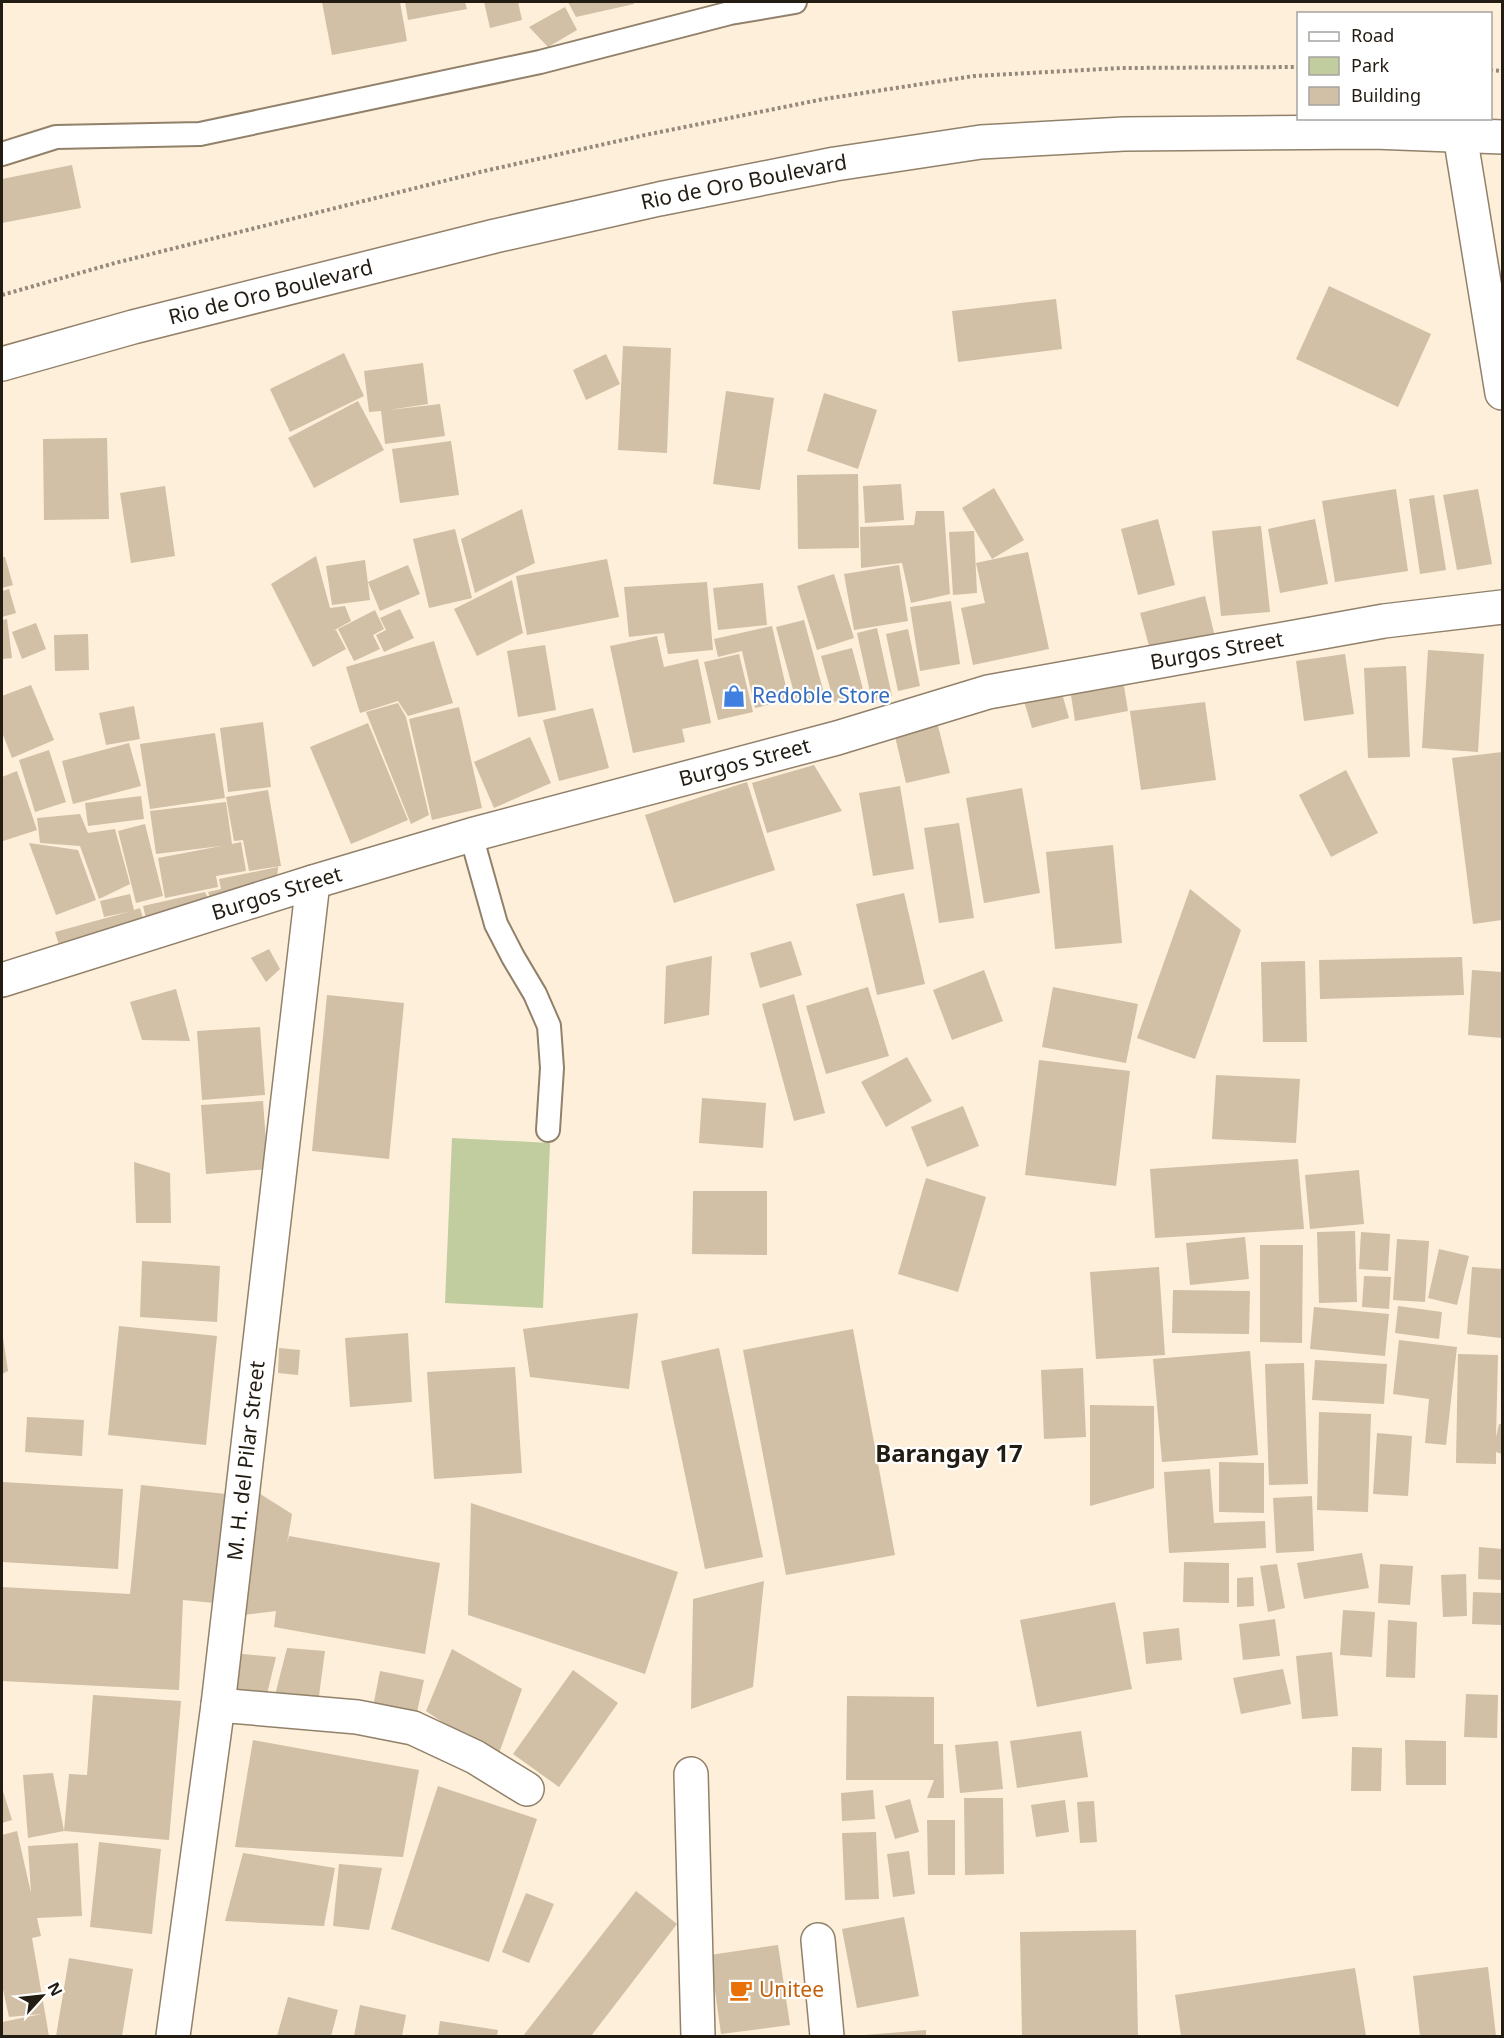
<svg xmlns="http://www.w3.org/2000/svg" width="1504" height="2038" viewBox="0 0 1504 2038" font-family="'Noto Sans',sans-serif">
<rect width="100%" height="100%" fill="#fdefda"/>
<path fill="#c1cc9f" d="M452,1138l98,5 -7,165 -98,-5z"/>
<g fill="#d1bfa6">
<path d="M322,2h78l7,39 -75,14z"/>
<path d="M405,2h60l2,7 -59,11z"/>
<path d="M484,2h34l4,18 -32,8z"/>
<path d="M568,2h65l1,2 -58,13z"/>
<path d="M565,7l12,23 -29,17 -19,-20z"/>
<path d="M72,165l9,43 -79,15v-44z"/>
<path d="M1329,286l102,48 -33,73 -102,-48z"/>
<path d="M1056,299l6,50 -104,13 -6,-51z"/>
<path d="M623,346l48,2 -4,105 -49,-3z"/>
<path d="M344,353l20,43 -74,36 -20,-43z"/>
<path d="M606,354l14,30 -34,16 -13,-30z"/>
<path d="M423,363l5,41 -39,6 51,-6 5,32 -60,8 -4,-33 -12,1 -5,-41z"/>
<path d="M726,391l48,7 -14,92 -47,-6z"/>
<path d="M824,393l53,17 -19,59 -51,-18z"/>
<path d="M358,401l26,49 -70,38 -26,-50z"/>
<path d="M107,438l2,81 -65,1 -1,-81z"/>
<path d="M451,441l8,54 -59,8 -8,-54z"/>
<path d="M858,474l1,74 -61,1 -1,-74z"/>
<path d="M901,484l3,36 -39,3 -2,-37z"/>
<path d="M165,486l10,70 -44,7 -11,-70z"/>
<path d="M994,488l30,52 -32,19 -30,-51z"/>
<path d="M1396,489l12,82 -73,11 -13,-81z"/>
<path d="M1478,489l14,75 -35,6 -14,-75z"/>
<path d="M1434,495l12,75 -26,4 -11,-75z"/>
<path d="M522,509l13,54 -60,30 -14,-54z"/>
<path d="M916,511h28l6,83 -39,9 -9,-40 -41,5 -1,-41 54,-2z"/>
<path d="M1158,519l17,66 -37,10 -17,-66z"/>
<path d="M1315,519l13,65 -48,9 -12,-64z"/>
<path d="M1261,526l9,86 -49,4 -9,-85z"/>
<path d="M455,529l17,69 -43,10 -16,-69z"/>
<path d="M974,531l3,62 -24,2 -4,-63z"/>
<path d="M1028,552l21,97 -76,16 -12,-57 24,-5 -9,-40z"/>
<path d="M316,556l14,52 15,-2 6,15 -18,10 3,-1 10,19 -33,18 -42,-83z"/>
<path d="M2,557h3l8,28 -11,3z"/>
<path d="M607,559l12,58 -92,18 -11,-59z"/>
<path d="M365,560l5,40 -38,5 -6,-39z"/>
<path d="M408,565l12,29 -40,17 -12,-29z"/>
<path d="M899,565l9,56 -54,9 -10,-56z"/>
<path d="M834,574l20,64 -37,12 -20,-64z"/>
<path d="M512,580l11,53 -46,23 -23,-47z"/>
<path d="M707,582l6,68 -45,4 -4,-21 -35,4 -5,-50z"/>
<path d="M763,583l4,42 -49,5 -5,-42z"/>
<path d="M9,589l7,24 -14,4v-26z"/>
<path d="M1205,596l11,45 -64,16 -12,-44z"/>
<path d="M951,601l9,63 -40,7 -10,-64z"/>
<path d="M400,609l14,29 -30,14 -8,-17 10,-5 -6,-12z"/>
<path d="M375,610l9,19 -11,6 7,14 -26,12 -16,-32z"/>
<path d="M7,619l5,39 -10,1v-39z"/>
<path d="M804,620l21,77 -28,7 -21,-77z"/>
<path d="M36,623l10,26 -24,10 -10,-27z"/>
<path d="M772,626l17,74 -34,8 -13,-57 -24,6 -4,-18z"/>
<path d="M877,628l15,68 -20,5 -15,-68z"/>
<path d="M908,629l12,57 -22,5 -12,-57z"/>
<path d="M88,634l1,36 -34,1 -1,-36z"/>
<path d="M657,636l7,31 34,-8 13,64 -29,6 3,13 -52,11 -23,-107z"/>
<path d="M434,641l19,62 -45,13 -10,-15 -38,12 -14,-46z"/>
<path d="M545,645l11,65 -38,7 -11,-66z"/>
<path d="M852,648l12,45 -30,9 -13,-46z"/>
<path d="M1428,650l56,4 -6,98 -56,-4z"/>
<path d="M739,654l14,58 -35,8 -14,-58z"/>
<path d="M1345,654l9,60 -50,7 -8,-60z"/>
<path d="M1406,666l4,91 -42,1 -4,-90z"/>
<path d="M1123,680l5,31 -53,10 -5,-32z"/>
<path d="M31,685l23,55 -42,18 -10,-26v-36z"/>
<path d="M1061,690l8,28 -37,10 -8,-27z"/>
<path d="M1205,702l11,78 -75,10 -11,-79z"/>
<path d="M398,703l8,14 23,98 -18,9 -45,-112z"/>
<path d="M134,706l6,33 -34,6 -7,-32z"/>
<path d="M459,707l23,101 -50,12 -23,-101z"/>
<path d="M593,708l16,60 -50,13 -16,-61z"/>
<path d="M263,722l8,65 -43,5 -8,-64z"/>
<path d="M937,722l13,51 -44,10 -12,-51z"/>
<path d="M368,723l40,97 -57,24 -41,-97z"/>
<path d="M215,733l10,65 -75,11 -10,-65z"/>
<path d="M530,737l21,46 -57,25 -20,-46z"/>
<path d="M129,743l12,43 -68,18 -11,-43z"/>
<path d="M49,750l17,52 -31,10 -16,-52z"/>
<path d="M1502,752v168l-29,4 -21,-166z"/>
<path d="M814,765l28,46 -75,22 -15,-50z"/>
<path d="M1346,770l32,63 -47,24 -32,-62z"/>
<path d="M17,771l20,59 -34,11 -1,-5v-59z"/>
<path d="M747,782l28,88 -101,33 -29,-88z"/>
<path d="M900,786l14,83 -41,7 -14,-83z"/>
<path d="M1022,788l18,105 -56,10 -18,-105z"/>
<path d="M268,790l13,76 -32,5 -6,-31 -9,1 -8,-44z"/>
<path d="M141,796l3,23 -56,7 -3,-23z"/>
<path d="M226,802l6,42 9,-2 5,29 -30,5 2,11 -53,11 -7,-40 63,-12 -65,8 -6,-43z"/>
<path d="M80,814l8,19 27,-4 15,55 -31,15 -19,-53 -40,-3 -3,-25z"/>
<path d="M959,823l15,95 -35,5 -15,-95z"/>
<path d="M145,824l18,72 -27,7 -18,-72z"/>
<path d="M29,843l49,7 18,50 -40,15z"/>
<path d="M1113,845l9,98 -67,6 -9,-97z"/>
<path d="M278,867l-2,24 -61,19 -7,-18 13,-3 -2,-10z"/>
<path d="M1190,889l51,41 -46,129 -58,-21z"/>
<path d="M205,892l8,16 -64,23 -6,-25z"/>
<path d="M904,893l21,91 -48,11 -21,-91z"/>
<path d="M130,894l4,16 6,-2 6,20 -85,24 -6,-20 73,-20 -24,5 -4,-16z"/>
<path d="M791,941l11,34 -42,13 -10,-35z"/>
<path d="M269,949l11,20 -14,13 -15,-24z"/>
<path d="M712,956l-3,59 -45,9 2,-58z"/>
<path d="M1462,957l2,38 -144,4 -1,-39z"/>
<path d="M1305,961l2,81h-44l-2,-80z"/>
<path d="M984,970l19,51 -51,19 -19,-50z"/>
<path d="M1472,970l30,2v66l-34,-3z"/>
<path d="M868,987l21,69 -63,18 -20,-68z"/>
<path d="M1053,987l85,17 -12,59 -84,-16z"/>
<path d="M176,989l14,52 -48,-1 -12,-38z"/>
<path d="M794,994l31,119 -31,8 -32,-117z"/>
<path d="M327,995l77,8 -15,156 -77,-8z"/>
<path d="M260,1027l5,68 -63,5 -5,-69z"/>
<path d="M907,1057l25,44 -46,26 -25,-45z"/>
<path d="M1039,1060l91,11 -14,115 -91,-11z"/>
<path d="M1216,1075l84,4 -4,64 -84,-4z"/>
<path d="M702,1098l64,5 -3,45 -64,-5z"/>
<path d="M263,1101l5,68 -62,5 -5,-69z"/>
<path d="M963,1106l16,40 -52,21 -16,-40z"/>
<path d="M1298,1159l6,70 -149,9 -5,-69z"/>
<path d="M134,1162l36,11 1,50h-35z"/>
<path d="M1359,1170l5,54 -54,5 -5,-54z"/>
<path d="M926,1178l60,19 -28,95 -60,-18z"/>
<path d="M693,1191h74v64l-75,-1z"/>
<path d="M1355,1231l2,71 -38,1 -2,-71z"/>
<path d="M1361,1232l29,2 -2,37 -29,-2z"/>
<path d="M1245,1237l4,42 -59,6 -4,-42z"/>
<path d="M1397,1239l32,2 -4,61 -32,-2z"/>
<path d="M1260,1245h43l-1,98 -42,-1z"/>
<path d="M1439,1249l30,7 -12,49 -29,-7z"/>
<path d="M142,1261l78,5 -3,56 -77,-5z"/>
<path d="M1159,1267l6,88 -69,4 -6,-87z"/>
<path d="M1472,1267l30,2 -1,69 -34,-4z"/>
<path d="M1364,1276l27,1 -2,32 -27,-2z"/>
<path d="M1173,1290l77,1 -1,43 -77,-1z"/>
<path d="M1398,1306l44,6 -3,27 -44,-6z"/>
<path d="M1314,1307l75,7 -4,42 -75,-7z"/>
<path d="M638,1313l-9,76 -99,-12 -7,-48z"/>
<path d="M119,1326l98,10 -11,109 -98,-10z"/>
<path d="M853,1329l42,226 -109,20 -43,-225z"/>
<path d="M2,1331l6,40 -6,3z"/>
<path d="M408,1333l4,69 -62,5 -5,-69z"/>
<path d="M1399,1340l58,7 -11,98 -21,-2 4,-44 -36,-5z"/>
<path d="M279,1348l21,2 -2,25 -20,-2z"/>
<path d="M719,1348l44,209 -58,12 -44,-208z"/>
<path d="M1250,1351l8,104 -96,7 -9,-103z"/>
<path d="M1458,1354l40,1 -2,82 3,-13h3v30l-6,-2v12l-40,-1z"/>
<path d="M1315,1360l72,4 -3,40 -72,-4z"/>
<path d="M1304,1363l4,121 -39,1 -4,-121z"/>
<path d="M515,1367l7,106 -88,6 -7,-107z"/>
<path d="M1083,1368l3,69 -42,2 -3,-69z"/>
<path d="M1090,1405l64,1v82l-64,18z"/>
<path d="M1319,1412l52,2 -3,98 -51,-2z"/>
<path d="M27,1417l57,3 -2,36 -57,-4z"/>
<path d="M1377,1433l35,3 -4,60 -35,-2z"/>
<path d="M1219,1462l45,1v50l-45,-1z"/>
<path d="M1210,1469l4,54 51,-2 1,27 -97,5 -5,-81z"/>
<path d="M2,1482l121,7 -5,80 -116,-7z"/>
<path d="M141,1485l85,9 -11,109 -32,-3 -4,90 -177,-9v-94l128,7z"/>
<path d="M251,1488l41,26 -5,30 2,-8 151,27 -15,91 -151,-27 2,-16 -40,5z"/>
<path d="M1312,1496l2,55 -38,2 -3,-55z"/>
<path d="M471,1503l207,69 -33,102 -177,-59z"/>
<path d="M1479,1547l23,2v31l-24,-1z"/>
<path d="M1362,1553l7,35 -65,11 -7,-36z"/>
<path d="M1184,1562l45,1v40l-46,-1z"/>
<path d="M1277,1564l8,44 -17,4 -8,-46z"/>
<path d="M1380,1564l33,2 -3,39 -32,-2z"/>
<path d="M1466,1574l1,42 -24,1 -2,-42z"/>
<path d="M1253,1577l1,29 -17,1v-29z"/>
<path d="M764,1581l-11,106 -62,22 2,-110z"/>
<path d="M1473,1592l29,1v32l-30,-1z"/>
<path d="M1115,1602l17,87 -95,18 -17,-87z"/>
<path d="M1343,1610l32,2 -3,45 -32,-2z"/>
<path d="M1275,1619l5,37 -37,4 -4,-36z"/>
<path d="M1388,1620l29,2 -2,56 -29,-1z"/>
<path d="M1179,1628l3,32 -36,4 -3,-32z"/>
<path d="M287,1648l38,3 -7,52 -44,-4z"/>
<path d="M452,1649l70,40 -25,70 -71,-48z"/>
<path d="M1332,1652l6,64 -36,3 -6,-63z"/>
<path d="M233,1653l43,4 -11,45 -38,-5z"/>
<path d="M1283,1669l8,35 -50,10 -8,-36z"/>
<path d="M573,1670l45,33 -59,84 -46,-33z"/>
<path d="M380,1671l44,9 -9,41 -43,-9z"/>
<path d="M1466,1694l32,1 -1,43 -33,-1z"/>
<path d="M93,1695l88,6 -12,139 -105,-9 5,-57 18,1z"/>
<path d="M847,1696l87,1v47h9l1,54h-17l7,-18h-88z"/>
<path d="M1081,1731l7,46 -71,11 -7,-47z"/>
<path d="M253,1740l166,30 -16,87 -168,-10z"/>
<path d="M1405,1740l41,1v44h-40z"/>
<path d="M998,1741l5,48 -43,4 -5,-48z"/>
<path d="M1352,1747l30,1 -1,43h-30z"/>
<path d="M53,1773l11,58 -36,7 -5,-63z"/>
<path d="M438,1786l99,33 -48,143 -98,-33z"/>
<path d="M2,1788l10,32 -10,3z"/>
<path d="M873,1790l2,29 -33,2 -1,-28z"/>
<path d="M964,1798h39l1,76 -39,1z"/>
<path d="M910,1799l9,33 -24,7 -10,-33z"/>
<path d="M1065,1800l4,32 -33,5 -5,-32z"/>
<path d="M1094,1801l3,41 -17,1 -3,-41z"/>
<path d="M927,1820h28v55h-27z"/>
<path d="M17,1831l14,62 -3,-47 50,-3 4,73 -45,2 4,18 -9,2 17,98h-47v-14l40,-8 -33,3 -7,-32v-150z"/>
<path d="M876,1832l3,67 -34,1 -3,-67z"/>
<path d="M99,1842l62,7 -9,85 -62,-7z"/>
<path d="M909,1851l6,43 -22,3 -6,-43z"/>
<path d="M243,1853l92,15 -11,58 -99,-5z"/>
<path d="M339,1864l43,4 -13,62 -36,-4z"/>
<path d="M636,1891l41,33 -86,112h-68z"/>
<path d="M526,1893l28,11 -25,59 -27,-11z"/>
<path d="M904,1917l15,79 -62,12 -15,-79z"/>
<path d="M1136,1930l2,106h-116l-2,-104z"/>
<path d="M778,1945l12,80 -69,9 -11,-79z"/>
<path d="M69,1958l64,11 -11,67h-66z"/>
<path d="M1488,1967l8,69h-76l-7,-60z"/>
<path d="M1355,1968l11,68h-185l-6,-41z"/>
<path d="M288,1997l50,13 -7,26h-54z"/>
<path d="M360,2005l46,10 -4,21h-48z"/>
<path d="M440,2021l58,9 -1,6h-59z"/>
<path d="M926,2030v6h-61v-1z"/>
</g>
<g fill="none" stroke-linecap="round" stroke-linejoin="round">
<g stroke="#92816a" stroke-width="26">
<g id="service">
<path d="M2,154l54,-17 144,-3 340,-72 190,-49 65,-11"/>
<path d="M471,835l25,89 17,33 22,37 14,32 3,42 -4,62"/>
</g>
</g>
<g stroke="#92816a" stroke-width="36">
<g id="minor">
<path id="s1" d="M2,980l311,-98 158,-47 366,-97 151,-46 396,-71 118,-14"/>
<path d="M218,1705l139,12 56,11 62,29 52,32"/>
<path d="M691,1774l7,262"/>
<path d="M818,1940l9,96"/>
<path id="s2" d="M173,2036l45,-331 95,-823"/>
</g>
</g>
<g stroke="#92816a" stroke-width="36">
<path id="tertiary" d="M1460,135l42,258"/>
</g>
<g stroke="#92816a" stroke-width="36">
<g id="secondary">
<path id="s3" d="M2,364l131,-37 362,-91 164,-37 176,-35 146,-22 143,-8 250,-2 128,5"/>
</g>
</g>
<g stroke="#94897a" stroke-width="4" stroke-dasharray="3 3" stroke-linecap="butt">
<path d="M1490,70l12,1"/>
<path d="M2,295l113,-32 365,-91 165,-37 179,-36 150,-23 148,-8 176,-1"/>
</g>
<use href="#service" stroke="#fff" stroke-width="22"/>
<use href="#minor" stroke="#fff" stroke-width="33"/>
<use href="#tertiary" stroke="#fff" stroke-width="33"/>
<use href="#secondary" stroke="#fff" stroke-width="33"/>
</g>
<defs>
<g id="shop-bare" transform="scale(1.8)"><path d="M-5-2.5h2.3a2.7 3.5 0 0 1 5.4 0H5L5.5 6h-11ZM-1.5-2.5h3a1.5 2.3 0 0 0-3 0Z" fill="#3f7fe0" stroke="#fff" stroke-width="2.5" paint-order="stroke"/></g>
<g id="cafe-bare" transform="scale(1.8)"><path d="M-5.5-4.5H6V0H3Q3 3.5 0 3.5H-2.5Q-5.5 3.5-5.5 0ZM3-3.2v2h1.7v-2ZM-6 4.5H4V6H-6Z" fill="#e8710a" stroke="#fff" stroke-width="2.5" paint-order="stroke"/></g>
</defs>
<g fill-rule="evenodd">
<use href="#shop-bare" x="734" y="696"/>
<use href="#cafe-bare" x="741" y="1990"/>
</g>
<g text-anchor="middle" stroke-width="4.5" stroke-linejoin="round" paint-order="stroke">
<g font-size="21" fill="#231c13" stroke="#fff">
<text dy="7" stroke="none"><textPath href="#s3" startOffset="764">Rio de Oro Boulevard</textPath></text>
<text dy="7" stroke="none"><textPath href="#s3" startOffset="278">Rio de Oro Boulevard</textPath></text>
<text dy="7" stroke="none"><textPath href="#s1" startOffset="1260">Burgos Street</textPath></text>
<text dy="7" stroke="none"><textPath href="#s1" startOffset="774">Burgos Street</textPath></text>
<text dy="7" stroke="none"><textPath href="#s1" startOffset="288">Burgos Street</textPath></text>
<text dy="7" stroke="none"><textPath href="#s2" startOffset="580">M. H. del Pilar Street</textPath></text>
</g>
<g font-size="21" fill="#366cbe" stroke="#fff" text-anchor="start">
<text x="752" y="703">Redoble Store</text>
</g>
<g font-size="21" fill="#c56008" stroke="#fff" text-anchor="start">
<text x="759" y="1997">Unitee</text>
</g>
<g font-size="24" font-weight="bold" fill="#231c13" stroke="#fff">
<text x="949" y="1462">Barangay 17</text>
</g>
</g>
<rect width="1504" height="2038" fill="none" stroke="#231c13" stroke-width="6"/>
<rect x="1297" y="12" width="195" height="108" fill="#ffffff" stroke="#a7a4a1" stroke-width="1.5"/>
<rect x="1309" y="32" width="30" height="9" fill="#ffffff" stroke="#a7a4a1" stroke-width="1.5"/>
<text x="1351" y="42" font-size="18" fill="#231c13">Road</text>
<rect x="1309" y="57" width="30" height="18" fill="#c1cc9f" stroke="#a7a4a1" stroke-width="1.5"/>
<text x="1351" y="72" font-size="18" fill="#231c13">Park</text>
<rect x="1309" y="87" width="30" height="18" fill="#d1bfa6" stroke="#a7a4a1" stroke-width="1.5"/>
<text x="1351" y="102" font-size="18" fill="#231c13">Building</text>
<g transform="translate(42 1996) rotate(63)" stroke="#ffffff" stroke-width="4.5" paint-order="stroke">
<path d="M0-4.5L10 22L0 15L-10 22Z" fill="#231c13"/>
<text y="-9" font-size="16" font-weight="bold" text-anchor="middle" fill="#231c13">N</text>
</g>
</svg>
